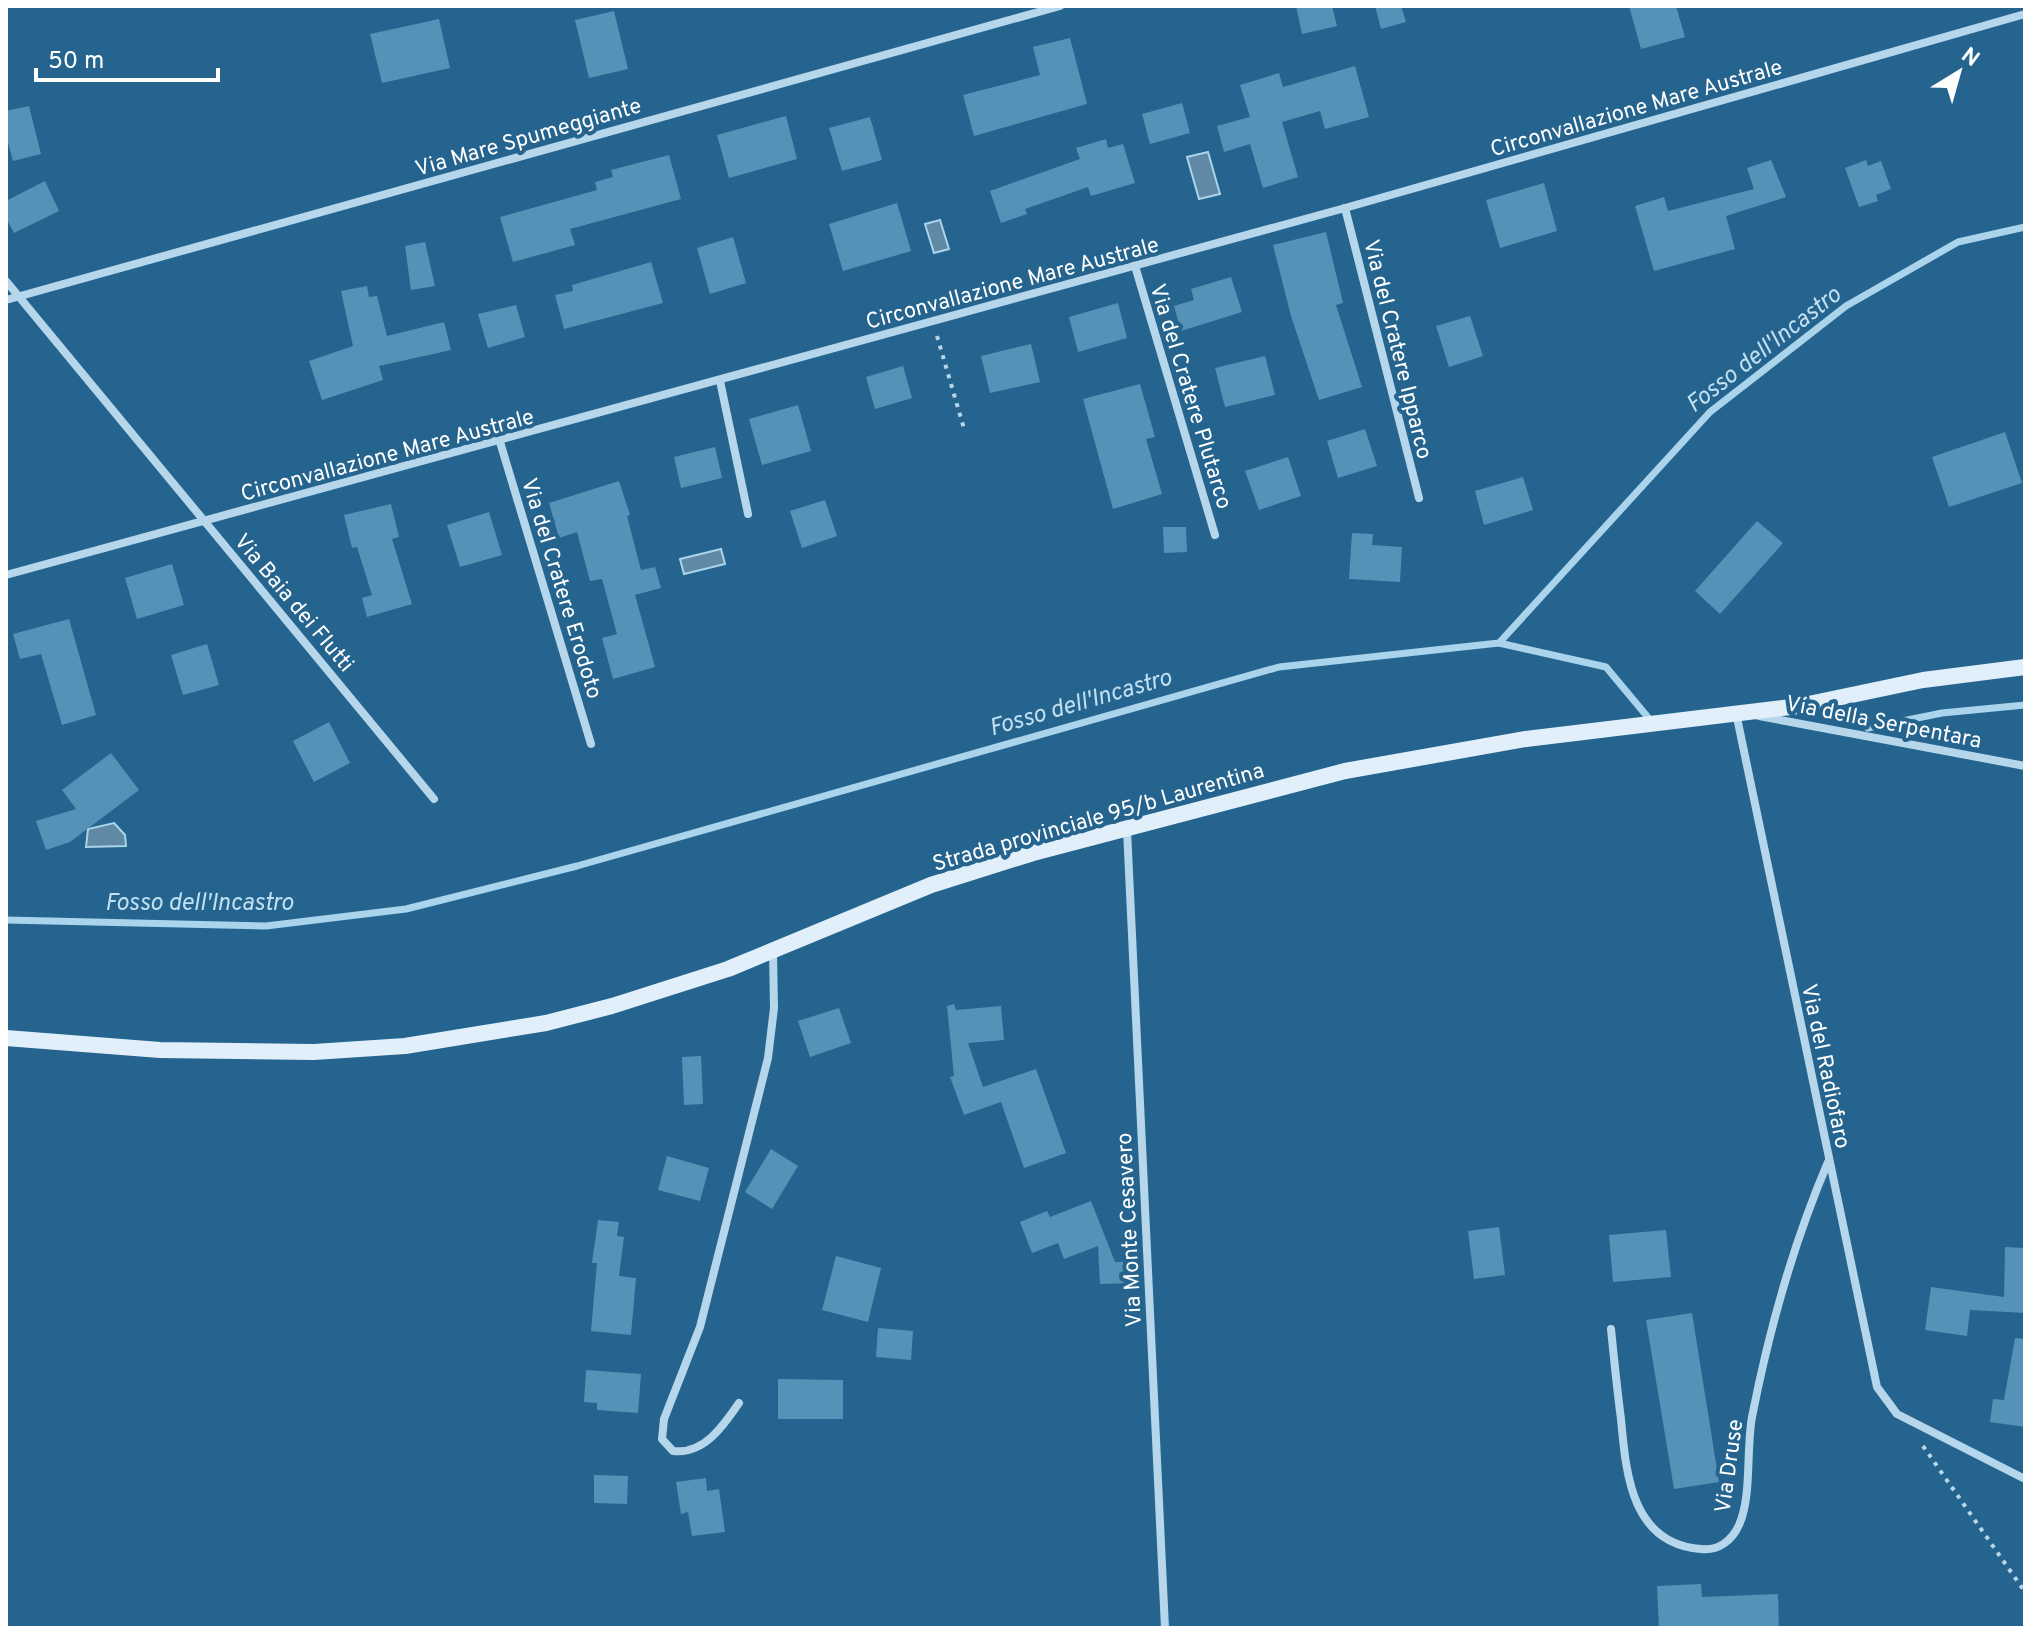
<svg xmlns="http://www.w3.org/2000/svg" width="2031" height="1634" viewBox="0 0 2031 1634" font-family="Overpass,sans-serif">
<rect width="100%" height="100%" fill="#25648e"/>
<g fill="#5f89a5" stroke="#aad3ec" stroke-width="2">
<path d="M1208,152l12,42 -21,5 -12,-42z"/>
<path d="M940,220l9,29 -15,4 -9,-29z"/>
<path d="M721,549l4,15 -41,10 -4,-15z"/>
<path d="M114,823l11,12 1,11 -40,1 2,-18z"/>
</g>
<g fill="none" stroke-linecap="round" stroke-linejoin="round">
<g stroke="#aad3ec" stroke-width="7">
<path d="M1499,643l107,24 45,54"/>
<path d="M1868,728l74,-15 83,-8"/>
<path d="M6,920l260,6 140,-17 171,-43 702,-199 220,-24 211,-231 136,-106 112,-64 67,-15"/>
</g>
</g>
<g fill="#5692b8">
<path d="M1296,6h36l5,20 -35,8z"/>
<path d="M1375,6h26l5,16 -25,7z"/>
<path d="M1629,6h47l9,31 -44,12z"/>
<path d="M614,11l14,58 -39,9 -14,-58z"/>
<path d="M439,19l11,49 -68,15 -12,-49z"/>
<path d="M1070,38l17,66 -113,32 -11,-41 77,-20 -7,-28z"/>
<path d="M1355,66l14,51 -44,12 -5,-18 -38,11 16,55 -35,11 -13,-44 -26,8 -7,-26 33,-9 -10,-32 39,-12 4,14z"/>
<path d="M1182,103l8,30 -40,11 -8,-30z"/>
<path d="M29,106l12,48 -28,7 -7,-26v-24z"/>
<path d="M786,116l11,43 -68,19 -12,-43z"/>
<path d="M870,117l12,43 -40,11 -13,-43z"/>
<path d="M1106,139l2,9 15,-4 12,39 -44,13 -3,-9 -63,22 2,5 -26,9 -11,-32 90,-32 -4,-11z"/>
<path d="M669,155l12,44 -111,30 5,16 -62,17 -13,-45 97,-27 -2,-8 18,-5 -2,-7z"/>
<path d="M1771,160l15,37 -60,19 9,33 -81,22 -19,-65 29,-9 4,14 86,-22 -7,-21z"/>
<path d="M1866,160l2,6 13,-5 10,28 -15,6 2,6 -19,6 -14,-39z"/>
<path d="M45,181l14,30 -45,22 -8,-15v-17z"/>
<path d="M1544,183l13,48 -57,17 -14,-48z"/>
<path d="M897,203l14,48 -68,20 -14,-47z"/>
<path d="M1326,232l17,71 -7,2 26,82 -43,13 -28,-84 -18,-71z"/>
<path d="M733,237l13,46 -36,11 -13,-46z"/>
<path d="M425,242l10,44 -24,4 -6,-44z"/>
<path d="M651,262l12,41 -99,26 -9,-34 18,-4 -1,-6z"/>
<path d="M1231,277l11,35 -61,19 -7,-25 20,-6 -3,-11z"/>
<path d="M367,286l2,11 8,-1 10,40 57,-14 7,28 -72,16 4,14 -61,20 -13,-39 44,-15 -12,-55z"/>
<path d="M1118,303l9,35 -49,14 -9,-35z"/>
<path d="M516,305l9,32 -37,11 -10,-34z"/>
<path d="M1470,316l13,40 -34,11 -13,-41z"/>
<path d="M1031,344l9,38 -50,11 -9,-37z"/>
<path d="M1265,356l10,39 -50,12 -10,-39z"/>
<path d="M903,366l9,32 -37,11 -9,-32z"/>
<path d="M1140,384l15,53 -9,2 16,55 -49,15 -30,-110z"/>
<path d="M798,405l13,46 -49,14 -13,-46z"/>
<path d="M1365,429l12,37 -39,12 -11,-37z"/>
<path d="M2005,432l17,51 -73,24 -17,-50z"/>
<path d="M715,447l7,31 -41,10 -7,-31z"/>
<path d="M1288,457l13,39 -42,14 -14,-39z"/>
<path d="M1523,477l10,33 -49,15 -9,-34z"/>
<path d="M619,481l11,34 -3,1 14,54 14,-3 6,21 -26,7 20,72 -42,12 -11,-41 15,-4 -15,-55 -12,2 -13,-49 -18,6 -10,-35z"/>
<path d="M825,500l12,36 -35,12 -12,-37z"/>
<path d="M391,504l8,33 -7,2 20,65 -45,13 -5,-19 10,-3 -15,-48 -5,1 -8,-33z"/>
<path d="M489,512l13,43 -42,12 -13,-42z"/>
<path d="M1757,521l26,22 -63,71 -25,-23z"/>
<path d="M1163,527h23l1,25 -23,1z"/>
<path d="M1352,533l21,1 -1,11 30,2 -2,35 -51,-3z"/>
<path d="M172,564l12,41 -47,14 -12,-41z"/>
<path d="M69,619l27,96 -34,10 -21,-71 -21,5 -7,-25z"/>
<path d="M207,644l12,41 -36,10 -12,-40z"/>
<path d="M329,722l21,41 -36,19 -21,-41z"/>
<path d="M111,753l28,37 -69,52 -24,8 -10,-29 40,-12 -14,-19z"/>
<path d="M954,1004l2,6 45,-4 3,34 -36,3 15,44 53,-18 30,84 -42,15 -23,-66 -37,13 -14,-38 4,-1 -7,-70z"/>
<path d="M839,1008l12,35 -41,14 -12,-36z"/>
<path d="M701,1056l2,48 -19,1 -2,-48z"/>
<path d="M771,1149l27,17 -26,43 -27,-17z"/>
<path d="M667,1156l42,12 -9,33 -42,-11z"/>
<path d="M1091,1201l24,61 24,-1 1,22 -40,1 -2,-38 -34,13 -6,-16 -26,10 -12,-31 27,-11 3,6z"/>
<path d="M598,1220l21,2 -2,14 7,1 -5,39 17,2 -5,57 -40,-4 6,-68h-5z"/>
<path d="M1499,1227l6,48 -31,4 -6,-48z"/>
<path d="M1666,1230l5,47 -58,5 -4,-47z"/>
<path d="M2005,1247l20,1v65l-55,-3 -3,26 -42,-6 6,-43 73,10z"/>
<path d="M836,1256l45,12 -13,54 -46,-12z"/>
<path d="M1692,1313l27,169 -45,7 -28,-169z"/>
<path d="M878,1328l35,3 -2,29 -35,-3z"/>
<path d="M2015,1338l10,1v88l-35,-5 3,-23 11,1z"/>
<path d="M586,1370l55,4 -3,39 -41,-3v-7l-13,-1z"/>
<path d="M778,1379l65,1v39h-65z"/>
<path d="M594,1475l34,1 -1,28 -33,-1z"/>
<path d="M706,1478l1,13 12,-2 6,43 -33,4 -4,-24 -7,2 -5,-32z"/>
<path d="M1701,1584l1,13 76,-3 1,34h-120l-2,-42z"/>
</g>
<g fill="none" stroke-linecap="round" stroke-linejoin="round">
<g stroke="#b5d6eb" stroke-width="4" stroke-dasharray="4 6" stroke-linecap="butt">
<path d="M937,336l28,96"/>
<path d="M1923,1446l102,146"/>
</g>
<g stroke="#b5d6eb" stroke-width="8">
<path d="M1345,208l74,290"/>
<path d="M1135,266l80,269"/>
<path d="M6,281l428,518"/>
<path d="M6,300l1054,-294"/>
<path d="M720,381l28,133"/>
<path d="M500,442l91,302"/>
<path d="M6,575l1339,-367 680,-194"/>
<path d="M1736,713l141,674 20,27 128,65"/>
<path d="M1759,716l266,50"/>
<path d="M1127,830l38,798"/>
<path d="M1611,1329c3,30 6,60 10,90 5,54 10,125 80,130 17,2 31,-8 38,-24 13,-29 7,-75 13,-108 17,-87 41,-173 76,-255"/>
<path d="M739,1403c-15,22 -35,52 -66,48l-11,-12 2,-20 36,-92 68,-269 6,-50 -1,-56"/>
</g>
<path stroke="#e0eff9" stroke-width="16" d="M6,1038l154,12 154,2 91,-6 141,-23 66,-17 116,-37 203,-84 102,-32 312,-82 181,-32 273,-33 124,-26 102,-13"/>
</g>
<g text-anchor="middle" stroke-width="8" stroke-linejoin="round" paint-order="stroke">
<g font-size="22" fill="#fff" stroke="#25648e">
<text transform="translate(1636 107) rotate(-16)" y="8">Circonvallazione Mare Australe</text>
<text transform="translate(528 136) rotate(-16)" y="8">Via Mare Spumeggiante</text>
<text transform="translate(1012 282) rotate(-15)" y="8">Circonvallazione Mare Australe</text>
<text transform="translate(1399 349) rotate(76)" y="8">Via del Cratere Ipparco</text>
<text transform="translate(1192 396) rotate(73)" y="8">Via del Cratere Plutarco</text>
<text transform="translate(387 454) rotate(-15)" y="8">Circonvallazione Mare Australe</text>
<text transform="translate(563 588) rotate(73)" y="8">Via del Cratere Erodoto</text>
<text transform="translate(295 602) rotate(50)" y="8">Via Baia dei Flutti</text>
<text transform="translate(1884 721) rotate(11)" y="8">Via della Serpentara</text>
<text transform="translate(1098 816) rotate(-16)" y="8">Strada provinciale 95/b Laurentina</text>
<text transform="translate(1827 1066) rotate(78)" y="8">Via del Radiofaro</text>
<text transform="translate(1128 1230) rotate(-93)" y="8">Via Monte Cesavero</text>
<text transform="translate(1728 1466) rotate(-82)" y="8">Via Druse</text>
</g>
<g font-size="24" font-style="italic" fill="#c1e0f2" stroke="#25648e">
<text transform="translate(1763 349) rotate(-38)" y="8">Fosso dell'Incastro</text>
<text transform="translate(1080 702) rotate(-16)" y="8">Fosso dell'Incastro</text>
<text x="199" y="910">Fosso dell'Incastro</text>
</g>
</g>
<rect width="2031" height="1634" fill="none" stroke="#ffffff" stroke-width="16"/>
<g transform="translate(1959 72) rotate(37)" stroke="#25648e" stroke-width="6" paint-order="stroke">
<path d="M0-6L14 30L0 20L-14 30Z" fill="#ffffff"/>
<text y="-12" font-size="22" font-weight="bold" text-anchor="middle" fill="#ffffff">N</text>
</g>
<path d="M36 68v12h182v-12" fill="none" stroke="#ffffff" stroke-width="4"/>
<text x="48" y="68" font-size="24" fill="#ffffff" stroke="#25648e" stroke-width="6" paint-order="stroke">50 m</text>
</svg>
